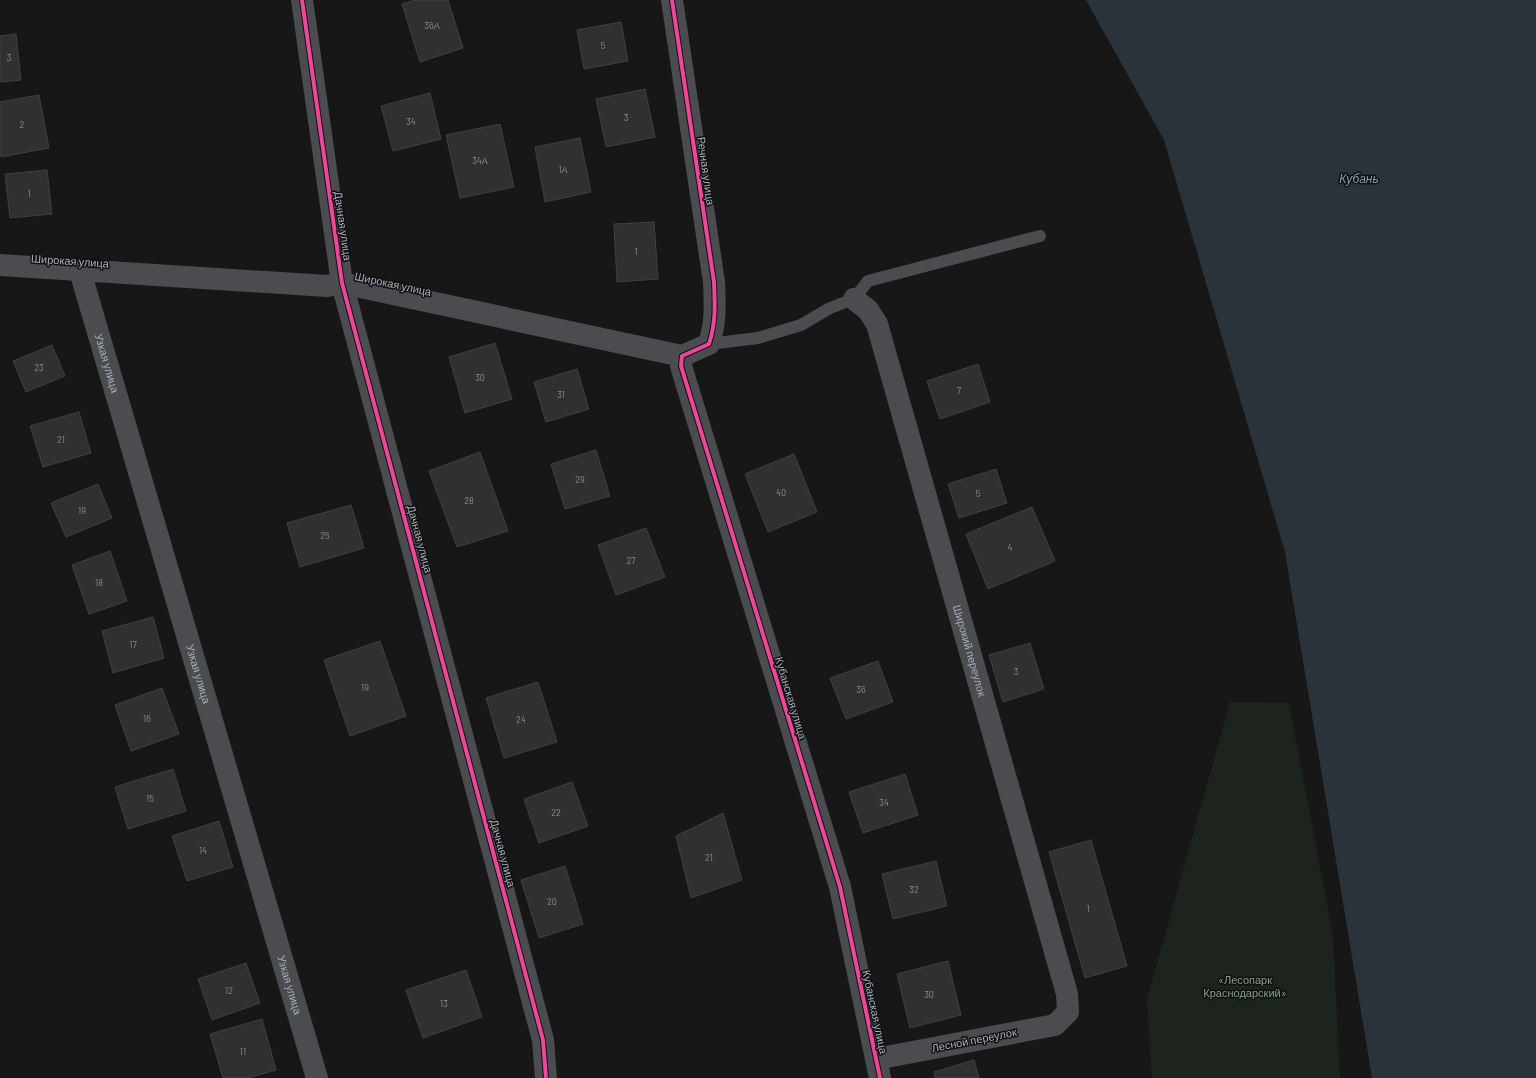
<svg xmlns="http://www.w3.org/2000/svg" width="1536" height="1078" viewBox="0 0 1536 1078" font-family="Barlow,sans-serif">
<rect width="100%" height="100%" fill="#171717"/>
<path fill="#1d241d" d="M1230,702l59,1 44,233 7,142h-188l-5,-79z"/>
<path fill="#2a3339" d="M1086,0h450v1078h-164l-87,-526 -121,-412z"/>
<g fill="#303031" stroke="#3f4043">
<path d="M415,0h33l15,48 -43,14 -18,-58z"/>
<path d="M621,22l7,39 -44,8 -7,-39z"/>
<path d="M16,34l5,46 -21,2v-46z"/>
<path d="M645,89l10,48 -49,10 -10,-48z"/>
<path d="M430,93l11,46 -48,12 -12,-45z"/>
<path d="M39,95l10,53 -48,9 -1,-8v-47z"/>
<path d="M500,124l14,63 -54,11 -14,-63z"/>
<path d="M580,138l11,54 -46,10 -10,-55z"/>
<path d="M47,170l5,44 -42,4 -5,-44z"/>
<path d="M654,222l4,57 -41,3 -3,-58z"/>
<path d="M495,343l17,56 -47,14 -16,-56z"/>
<path d="M52,345l13,31 -39,16 -13,-31z"/>
<path d="M978,364l12,38 -50,17 -13,-38z"/>
<path d="M577,369l12,40 -43,13 -12,-40z"/>
<path d="M79,412l12,41 -48,14 -13,-41z"/>
<path d="M596,450l14,46 -45,13 -14,-45z"/>
<path d="M480,452l28,79 -51,16 -28,-76z"/>
<path d="M794,454l23,58 -49,20 -23,-58z"/>
<path d="M996,469l11,34 -48,15 -11,-34z"/>
<path d="M98,484l14,34 -46,19 -15,-34z"/>
<path d="M351,505l13,43 -64,19 -13,-44z"/>
<path d="M1032,507l23,54 -67,28 -22,-55z"/>
<path d="M646,528l19,49 -49,18 -18,-50z"/>
<path d="M110,551l17,50 -38,13 -17,-49z"/>
<path d="M153,617l11,41 -51,15 -11,-42z"/>
<path d="M380,641l26,75 -56,20 -26,-76z"/>
<path d="M1030,643l14,46 -41,13 -14,-47z"/>
<path d="M878,661l15,41 -47,17 -16,-41z"/>
<path d="M538,682l19,60 -53,16 -18,-60z"/>
<path d="M162,688l17,46 -48,17 -16,-46z"/>
<path d="M173,769l13,42 -58,18 -13,-42z"/>
<path d="M905,774l13,41 -55,18 -14,-41z"/>
<path d="M572,782l16,44 -49,17 -15,-44z"/>
<path d="M723,813l19,67 -51,18 -15,-62z"/>
<path d="M219,821l14,46 -46,14 -15,-45z"/>
<path d="M1091,840l36,126 -42,12 -36,-126z"/>
<path d="M936,861l11,45 -54,13 -11,-45z"/>
<path d="M565,866l18,58 -44,14 -18,-58z"/>
<path d="M948,961l13,54 -51,13 -13,-54z"/>
<path d="M246,963l14,40 -48,17 -14,-41z"/>
<path d="M466,970l16,47 -59,21 -17,-48z"/>
<path d="M262,1019l14,51 -28,8h-25l-13,-44z"/>
<path d="M974,1060l5,18h-44l-1,-6z"/>
</g>
<g fill="none" stroke-linecap="round" stroke-linejoin="round">
<path stroke="#4b4c50" stroke-width="12" d="M709,344l49,-6 43,-13 29,-17 24,-9 14,-18 172,-45"/>
<g stroke="#4b4c50" stroke-width="22">
<path d="M302,0l40,283 201,757 3,38"/>
<path d="M672,0l42,282c1,23 2,40 -5,62l-27,12 -1,10 159,521 40,191"/>
<path d="M0,265l327,21 15,-3 340,73"/>
<path id="s1" d="M80,271l237,807"/>
<path id="s2" d="M854,299l14,11 9,14 190,670 1,18 -13,13 -179,34"/>
</g>
<g stroke="#111113" stroke-width="6">
<g id="cycleway">
<path d="M302,0l40,283 201,757 3,38"/>
<path d="M672,0l42,282c1,23 2,40 -5,62l-27,12 -1,10 159,521 40,191"/>
</g>
</g>
<use href="#cycleway" stroke="#ed469a" stroke-width="4"/>
</g>
<g text-anchor="middle" stroke-width="3" stroke-linejoin="round" paint-order="stroke">
<g font-size="9" fill="#8a8e96">
<text x="432" y="29">36А</text>
<text x="603" y="49">5</text>
<text x="9" y="61">3</text>
<text x="626" y="121">3</text>
<text x="411" y="125">34</text>
<text x="22" y="128">2</text>
<text x="480" y="164">34А</text>
<text x="563" y="173">1А</text>
<text x="29" y="197">1</text>
<text x="636" y="255">1</text>
<text x="39" y="371">23</text>
<text x="480" y="381">30</text>
<text x="959" y="394">7</text>
<text x="561" y="398">31</text>
<text x="61" y="443">21</text>
<text x="580" y="483">29</text>
<text x="781" y="496">40</text>
<text x="978" y="497">5</text>
<text x="469" y="504">28</text>
<text x="82" y="514">19</text>
<text x="325" y="539">25</text>
<text x="1010" y="551">4</text>
<text x="631" y="564">27</text>
<text x="99" y="586">18</text>
<text x="133" y="648">17</text>
<text x="1016" y="675">3</text>
<text x="365" y="691">19</text>
<text x="861" y="693">36</text>
<text x="147" y="722">16</text>
<text x="521" y="723">24</text>
<text x="150" y="802">15</text>
<text x="884" y="806">34</text>
<text x="556" y="816">22</text>
<text x="203" y="854">14</text>
<text x="709" y="861">21</text>
<text x="914" y="893">32</text>
<text x="552" y="905">20</text>
<text x="1088" y="912">1</text>
<text x="229" y="994">12</text>
<text x="929" y="998">30</text>
<text x="444" y="1007">13</text>
<text x="243" y="1055">11</text>
</g>
<g font-size="11" fill="#a8aeb8" stroke="#111113">
<text transform="translate(706 171) rotate(82)" y="4">Речная улица</text>
<text transform="translate(343 226) rotate(82)" y="4">Дачная улица</text>
<text transform="translate(70 261) rotate(4)" y="4">Широкая улица</text>
<text transform="translate(393 284) rotate(12)" y="4">Широкая улица</text>
<text dy="4" stroke="none"><textPath href="#s1" startOffset="96">Узкая улица</textPath></text>
<text transform="translate(420 539) rotate(75)" y="4">Дачная улица</text>
<text dy="4" stroke="none"><textPath href="#s2" startOffset="374">Широкий переулок</textPath></text>
<text dy="4" stroke="none"><textPath href="#s1" startOffset="420">Узкая улица</textPath></text>
<text transform="translate(791 698) rotate(73)" y="4">Кубанская улица</text>
<text transform="translate(503 853) rotate(75)" y="4">Дачная улица</text>
<text dy="4" stroke="none"><textPath href="#s1" startOffset="744">Узкая улица</textPath></text>
<text transform="translate(875 1012) rotate(78)" y="4">Кубанская улица</text>
<text transform="translate(974 1040) rotate(-11)" y="4">Лесной переулок</text>
</g>
<g font-size="11" fill="#80a280" stroke="#111113">
<text x="1245" y="984">«Лесопарк<tspan x="1245" dy="13">Краснодарский»</tspan></text>
</g>
<g font-size="12" font-style="italic" fill="#809eb2" stroke="#111113">
<text x="1359" y="183">Кубань</text>
</g>
</g>
</svg>
